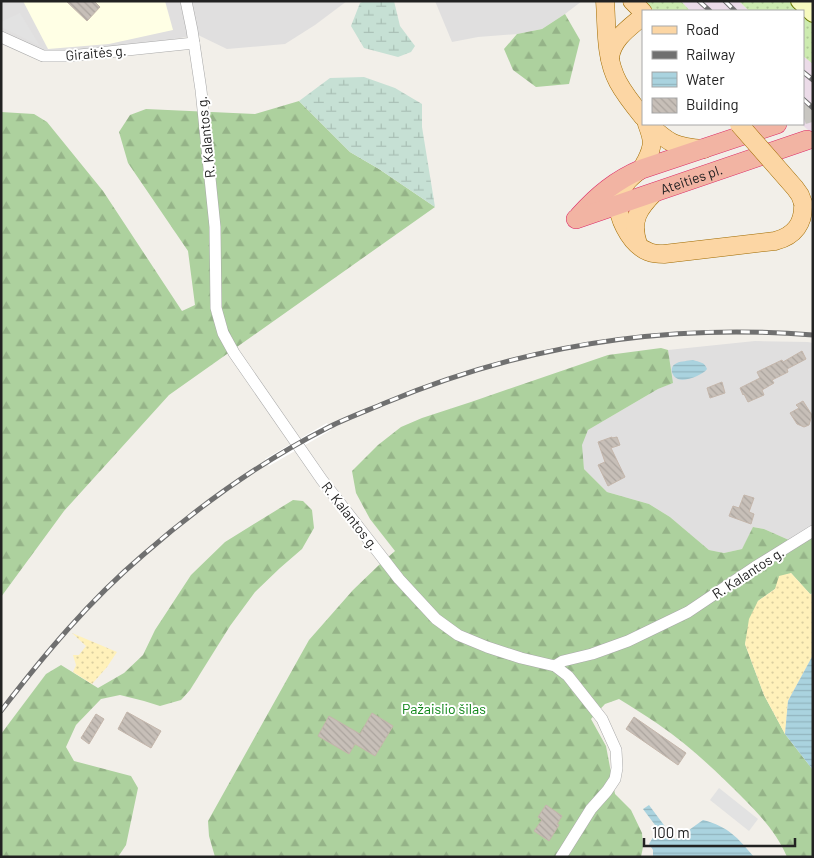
<svg xmlns="http://www.w3.org/2000/svg" width="814" height="858" viewBox="0 0 814 858" font-family="Barlow,sans-serif">
<defs>
<pattern id="grass-dots" width="8" height="8" patternUnits="userSpaceOnUse" patternTransform="scale(1.25)"><rect width="8" height="8" fill="#cdebb0"/><path d="M2 2h.1M6 6h.1" fill="none" stroke="#b0c997" stroke-width="1.8" stroke-linecap="round"/></pattern>
<pattern id="forest-firs" width="22" height="20" patternUnits="userSpaceOnUse" patternTransform="scale(1.25)"><rect width="22" height="20" fill="#add19e"/><path d="M5 1l3.5 6h-7zM16 11l3.5 6h-7z" fill="#95b388"/></pattern>
<pattern id="wetland-marsh" width="20" height="14" patternUnits="userSpaceOnUse" patternTransform="scale(1.25)"><rect width="20" height="14" fill="#c6e0d4"/><path d="M1 5h8M5 5V1M11 12h8M15 12V8" fill="none" stroke="#aac0b6"/></pattern>
<pattern id="sand-dots" width="8" height="8" patternUnits="userSpaceOnUse" patternTransform="scale(1.25)"><rect width="8" height="8" fill="#fff1ba"/><path d="M2 2h.1M6 6h.1" fill="none" stroke="#dacea0" stroke-width="1.8" stroke-linecap="round"/></pattern>
<pattern id="water-rules" width="6" height="5" patternUnits="userSpaceOnUse" patternTransform="scale(1.25)"><rect width="6" height="5" fill="#aad3df"/><path d="M0 2.5h6" fill="none" stroke="#92b5bf"/></pattern>
<pattern id="building-back-hatch" width="6" height="6" patternUnits="userSpaceOnUse" patternTransform="scale(1.25)"><rect width="6" height="6" fill="#c7bfb8"/><path d="M-1 5l2 2M0 0l6 6M5-1l2 2" fill="none" stroke="#aba49e"/></pattern>
</defs>
<rect width="100%" height="100%" fill="#f2efe9"/>
<g fill="#e0dfdf">
<path d="M1,1h346l-32,24 -30,19 -58,5 -29,-14 -30,5 -105,13 -24,-3 -38,-19z"/>
<path d="M435,1h147l-17,13 -23,15 -25,5 -39,3 -26,5z"/>
<path d="M755,341l53,1 5,1v193l-15,8 -34,-15 -10,-2 -12,22 -18,4 -15,-3 -39,-33 -21,-13 -42,-12 -23,-23 -3,-24 7,-15 70,-41 14,-6 -4,-33z"/>
</g>
<path fill="#ffffe5" d="M23,1h142l8,29 -64,14 -61,5z"/>
<g fill="#ebdbe8">
<path d="M681,1h58l10,10h-59z"/>
<path d="M803,56l10,8v70l-12,-10h2z"/>
</g>
<g fill="url(#grass-dots)">
<path d="M641,1h40l9,10h-39z"/>
<path d="M739,1h52l9,10h-51z"/>
<path d="M803,14l10,8v42l-10,-8z"/>
</g>
<g fill="url(#forest-firs)">
<path d="M565,14l15,26 -11,44 -33,3 -23,-17 -9,-21 13,-15 25,-5z"/>
<path d="M299,101l51,51 29,17 56,38 -266,188 -105,116 -63,86v-485l33,2 13,8 56,69 79,120 13,-6 -7,-54 -60,-88 -9,-31 11,-17 16,-6 109,5z"/>
<path d="M661,348l7,2 5,33 -15,6 -70,41 -6,15 2,24 23,23 42,12 21,13 39,33 15,3 18,-4 11,-22 11,2 34,15 15,-8v57l-3,1 -19,-21 -16,16 -17,12 -13,43 19,51 21,39 28,36v87h-26c-9,-22 -26,-41 -43,-58 -27,-27 -55,-54 -86,-75 -13,-9 -26,-17 -39,-25l-14,5 -14,15 15,27 9,48 16,16 11,23 1,14 -2,10h-426l-6,-21 -1,-15 101,-181 44,-50 26,-25 16,-14 -25,-32 -14,-26 -4,-22 26,-26 23,-18 21,-9 49,-16 137,-47z"/>
<path d="M293,500l10,1 9,9 2,18 -12,21 -22,19 -25,24 -25,34 -40,64 -9,10 -21,6 -16,-5 -24,-6 -19,4 -25,26 -10,22 8,14 57,15 7,12 -12,57 -8,12h-117v-123l45,-60 15,-9 37,23 26,-15 19,-18 12,-25 36,-55 34,-33z"/>
</g>
<g fill="url(#wetland-marsh)">
<path d="M364,1h30l6,25 15,20 -4,6 -13,5 -34,-9 -13,-22 9,-23z"/>
<path d="M364,77l31,11 27,16v23l13,80 -56,-38 -29,-17 -51,-51 31,-23z"/>
</g>
<g fill="url(#sand-dots)">
<path d="M791,573l19,21 3,1v60l-25,46 -3,33 -21,-39 -19,-51 4,-25 9,-18 17,-12 4,-13z"/>
<path d="M72,633l45,19 -10,15 -15,17 -19,-12 3,-7 -3,-10h6l7,-9z"/>
</g>
<g fill="#e2e2e2">
<path d="M20,13l20,33 -39,-19v-5z"/>
<path d="M719,788l39,31 -9,12 -39,-31z"/>
</g>
<g fill="url(#water-rules)">
<path d="M693,360c6,2 12,2 14,9 -4,6 -22,13 -29,10 -7,-3 -9,-13 -1,-16 4,-2 11,-2 16,-3z"/>
<path d="M813,655v115l-28,-36 3,-33z"/>
<path d="M649,805l26,35 28,-20c26,7 34,17 51,37h-101v-7l-4,-6 9,-15 -15,-20z"/>
</g>
<path fill="#fff" d="M327,423l4,7 -62,36 -4,-7z"/>
<g fill="url(#building-back-hatch)" stroke="#c4b6ab">
<path d="M66,1h28l6,6 -13,14z"/>
<path d="M802,351l4,8 -19,10 1,3 -16,8 2,3 -12,7 2,5 -16,7 -4,-8 -1,1 -3,-7 20,-10 -3,-6 25,-12 1,2z"/>
<path d="M722,382l3,11 -15,5 -3,-10z"/>
<path d="M803,401l9,14 -3,10 -5,2 -7,-3 -7,-11 9,-5 -3,-3z"/>
<path d="M612,437v1l5,-1 3,8 -9,3 14,29 -17,9 -10,-21 7,-3 -7,-20z"/>
<path d="M744,495l10,3 -5,14 5,2 -3,10 -22,-8 4,-10 6,2z"/>
<path d="M127,712l34,19 -10,17 -33,-19z"/>
<path d="M372,713l21,13 -18,30 -20,-12 -6,10 -31,-18 11,-20 31,18z"/>
<path d="M96,714l8,5 -15,25 -8,-6z"/>
<path d="M634,717l52,36 -8,12 -52,-36z"/>
<path d="M546,805l16,11 -5,8 2,1 -10,16 -15,-10 8,-11 -4,-3z"/>
</g>
<g fill="none" stroke-linecap="round" stroke-linejoin="round">
<path stroke="#c8c6c1" stroke-width="19" stroke-dasharray="19 9" stroke-linecap="butt" d="M803,115l10,-3"/>
<g stroke="#a9a9a9" stroke-width="12">
<g id="minor">
<path d="M186,1l6,29 9,60 14,137 1,81 7,25 11,20 88,127 77,99 37,40 22,16 29,12 34,11 34,8 13,10 34,43 14,31 1,18 -2,11 -8,12 -16,18 -30,48"/>
<path d="M1,37l42,19h27l124,-13"/>
<path d="M555,666l8,-5 29,-7 36,-13 60,-29 67,-45 58,-36"/>
</g>
</g>
<g stroke="#707d05" stroke-width="18">
<path id="secondary" d="M799,1l14,13"/>
</g>
<g stroke="#a06b00" stroke-width="19">
<g id="primary">
<path d="M605,1c2,27 0,57 13,81 7,13 16,24 25,35"/>
<path d="M632,1l11,11"/>
<path d="M610,58c2,-19 19,-30 33,-42"/>
<path d="M647,124c6,16 7,21 -1,37 -2,3 -3,7 -6,9 -9,7 -16,13 -20,24 -7,19 10,51 29,58 5,2 10,2 15,2l111,-13c20,-5 29,-18 28,-38"/>
<path d="M648,124c21,19 26,23 56,25"/>
<path d="M638,244c-8,-24 1,-36 17,-52"/>
</g>
</g>
<g stroke="#dc2a67" stroke-width="20">
<g id="trunk">
<path d="M579,216c19,-21 37,-36 63,-47l135,-45"/>
<path id="s1" d="M576,219l231,-79"/>
</g>
</g>
<use href="#minor" stroke="#fff" stroke-width="11"/>
<use href="#secondary" stroke="#f7fabf" stroke-width="16"/>
<use href="#primary" stroke="#fcd6a4" stroke-width="18"/>
<use href="#trunk" stroke="#f2b4a3" stroke-width="19"/>
<g stroke="#707070" stroke-width="5">
<g id="rail">
<path d="M699,1l11,10"/>
<path d="M725,1l10,10"/>
<path d="M803,72l10,8"/>
<path d="M803,99l10,9"/>
<path d="M1,711c43,-56 88,-110 142,-156 57,-50 119,-94 186,-128 18,-9 37,-16 56,-24 138,-58 279,-80 428,-68"/>
</g>
</g>
<use href="#rail" stroke="#fff" stroke-width="3" stroke-dasharray="9" stroke-linecap="butt"/>
<g stroke="#a06b00" stroke-width="19" stroke-linecap="butt">
<path id="primary-bridge" d="M739,124l56,64 5,7 3,8"/>
</g>
<use href="#primary-bridge" stroke="#fcd6a4" stroke-width="18"/>
</g>
<g text-anchor="middle" stroke-width="4" stroke-linejoin="round" paint-order="stroke">
<g font-size="14" fill="#222" stroke="#fff">
<text transform="translate(96 53) rotate(-5)" y="5">Giraitės g.</text>
<text transform="translate(206 137) rotate(-96)" y="5">R. Kalantos g.</text>
<text dy="5" stroke="none"><textPath href="#s1" startOffset="122">Ateities pl.</textPath></text>
<text transform="translate(350 516) rotate(52)" y="5">R. Kalantos g.</text>
<text transform="translate(748 573) rotate(-33)" y="5">R. Kalantos g.</text>
</g>
<g font-size="14" fill="#0c8416" stroke="#fff">
<text x="444" y="714">Pažaislio šilas</text>
</g>
</g>
<rect width="814" height="858" fill="none" stroke="#222222" stroke-width="5"/>
<rect x="642" y="10" width="162" height="115" fill="#ffffff" stroke="#a7a7a7"/>
<rect x="652" y="26" width="25" height="8" fill="#fcd6a4" stroke="#a7a7a7"/>
<text x="686" y="35" font-size="15" fill="#222222">Road</text>
<rect x="652" y="51" width="25" height="8" fill="#707070" stroke="#a7a7a7"/>
<text x="686" y="60" font-size="15" fill="#222222">Railway</text>
<rect x="652" y="72" width="25" height="15" fill="url(#water-rules)" stroke="#a7a7a7"/>
<text x="686" y="85" font-size="15" fill="#222222">Water</text>
<rect x="652" y="98" width="25" height="15" fill="url(#building-back-hatch)" stroke="#a7a7a7"/>
<text x="686" y="110" font-size="15" fill="#222222">Building</text>
<path d="M644 838v8h151v-8" fill="none" stroke="#222222" stroke-width="2.5"/>
<text x="652" y="838" font-size="15" fill="#222222" stroke="#ffffff" stroke-width="4" paint-order="stroke">100 m</text>
</svg>
